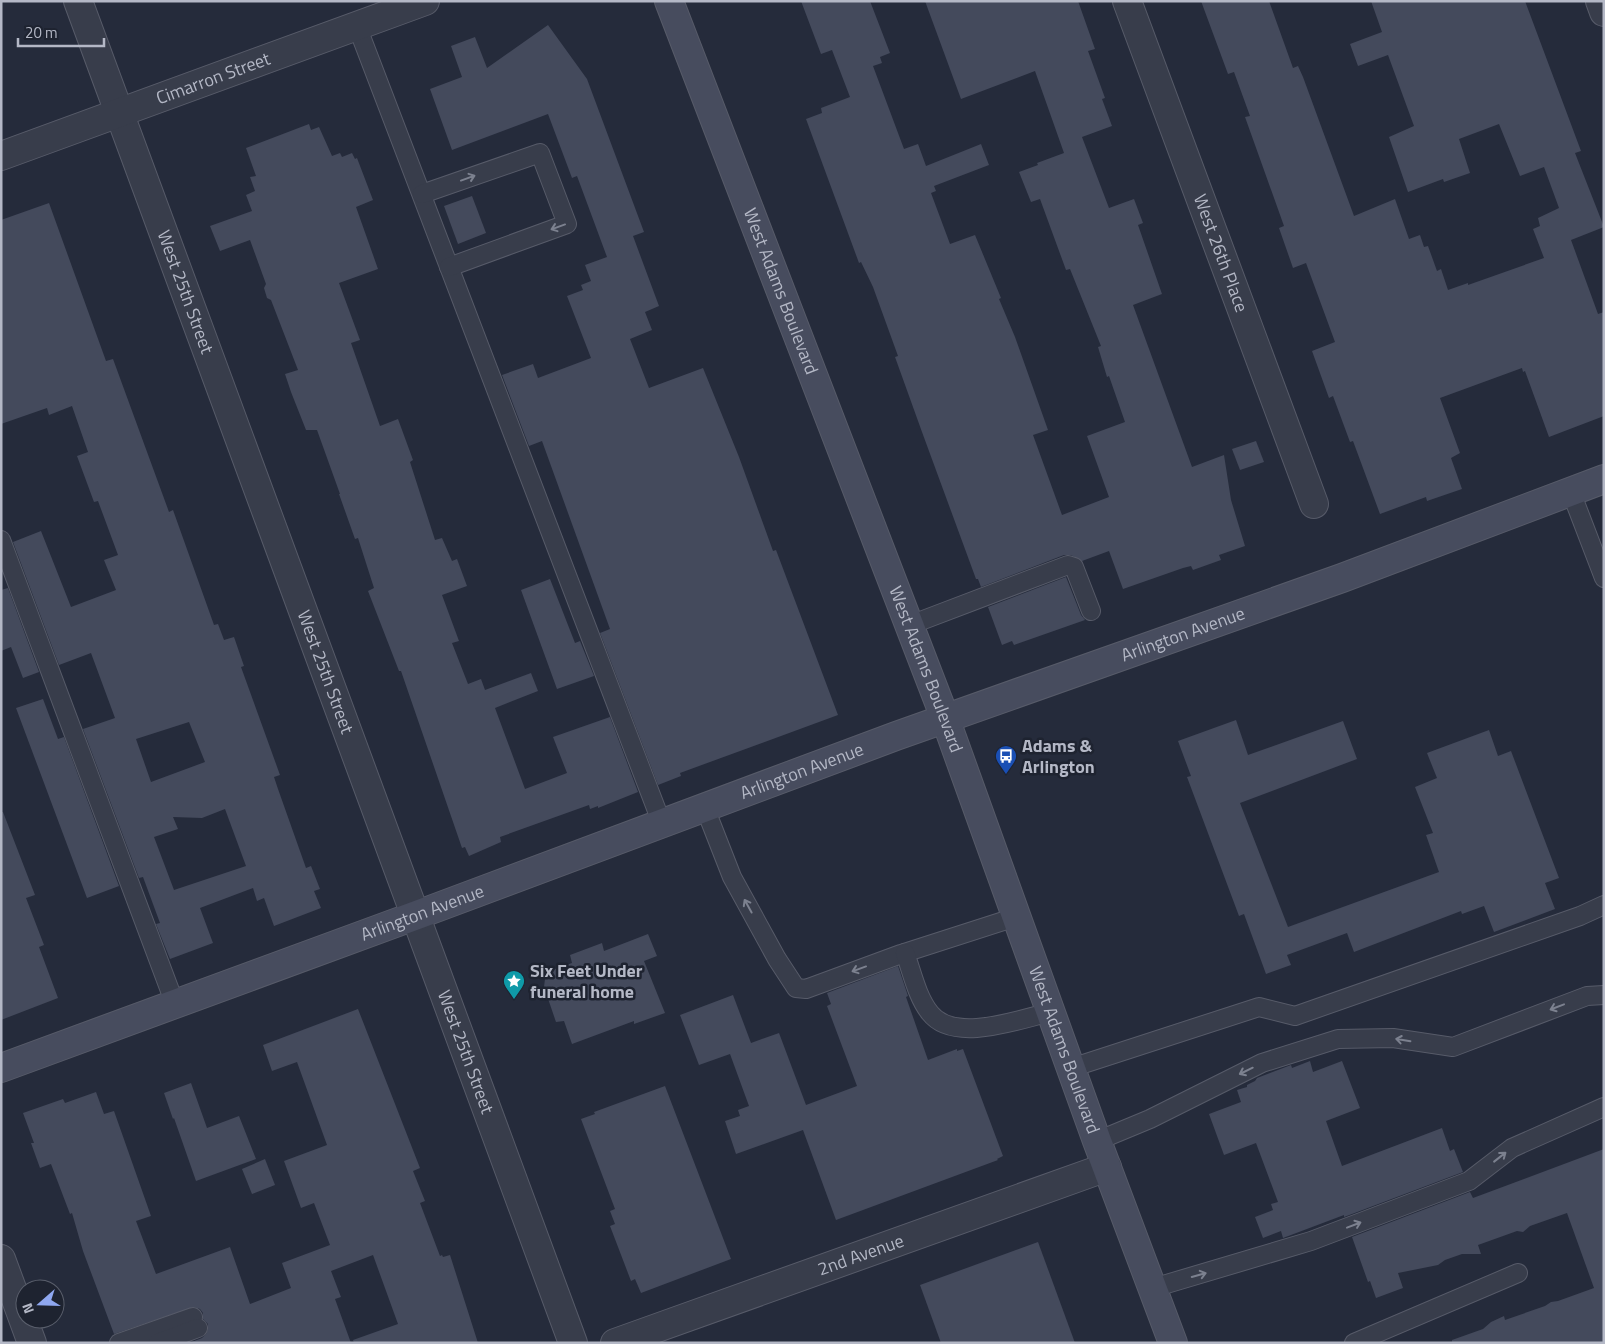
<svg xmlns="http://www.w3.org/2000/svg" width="1605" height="1344" viewBox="0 0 1605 1344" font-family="'Titillium Web',sans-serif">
<rect width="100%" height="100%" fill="#252b3b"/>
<g fill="#444a5c" fill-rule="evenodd">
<path d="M801,1h69l20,52 -10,4 2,6 -9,3 31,83 14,-5 8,22 55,-22 8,21 -55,21 2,5 -5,2 19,51 25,-9 26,63 -2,1 16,38 33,93 -15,5 29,80 47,-18 -22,-61 38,-14 -16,-46 -2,1 -9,-30 3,-1 -31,-77 -4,1 -26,-71 -9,3 -12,-30 19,-7 -1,-2 27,-10 -29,-82 -74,28 -36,-98h153l17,48 -7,2 17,47 -3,1 10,27 -30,11 27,71 25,-9 9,24 -5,2 24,69 -29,11 59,162 32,-12 7,45 14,46 -26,9 2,5 -28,10 -2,-4 -8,2 -60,21 -14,-38 -27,10 -11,-6h-7l-83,32 -3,-8h-2l-54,-147 -27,-75 3,-1 -25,-69 -12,-25 -2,1 -53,-144 16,-6 -1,-5 29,-11 -18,-47 -11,4z"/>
<path d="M1201,1h68l24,67 5,-2 5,11 51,139 41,-17 14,40 11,-4 4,12 4,-1 9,25 4,-2 7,21 20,-7v2l76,-27 -11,-29 7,-3 -2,-8 21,-10 -15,-41 -24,9 -21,-52 -40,15 11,34 -26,9 -1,-3 -35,13 -19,-55 25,-11 -26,-71 -30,11 -8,-22 32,-12 -11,-31h154l56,150 -6,2 29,74 -33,13 27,74 6,-2v104l-55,21 -24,-66 -2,1 -1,-4 -82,30 20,55 -9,5 11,31 -35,12 -1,-4 -46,17 -27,-73 -3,1 -17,-46 -4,2 -17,-47 23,-9 -29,-79 -13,5 -14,-40 5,-2 -39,-109 5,-1 -16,-44 -6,2z"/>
<path d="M548,25l39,54 57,153 -11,4 26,70 -14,6 7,18 -22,9 19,49 54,-20 36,89 34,94 3,-1 62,165 -158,58 1,3 -23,9 -58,-152 10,-4 -68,-188 -13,5 -27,-71 31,-11 5,14 53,-20 -24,-62 16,-6 -2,-5 10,-4 -6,-16 22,-8 -30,-81 -5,2 -24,-64 -96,36 -22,-61 32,-12 -11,-31 24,-9 12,31z"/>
<path d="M309,124l2,6 8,-3 13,29 8,-3 2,4 10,-4 3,6 2,-1 16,42 -17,7 22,62 -39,14 21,57 -9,3 29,83 18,-7 15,41 -3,2 25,78 7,-2 10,23 5,-2 10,27 -25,9 17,46 -7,2 16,41 13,-5 4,11 46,-17 7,18 -43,17 30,81 42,-16 -14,-36 57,-20 28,75 -40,16v-2l-8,3 -1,-4 -89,32 1,5 -32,14 -4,-9 -3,1 -61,-177h-2l-31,-80 6,-3 -16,-50 -3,1 -16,-45h1l-23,-64h-11l-15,-38 -6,-18 13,-4 -27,-70 -4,-2 -3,-10 2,-4 -16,-44 -30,11 -10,-25 42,-15 -6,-16 9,-4 -5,-14 6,-1 -10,-28z"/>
<path d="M472,196l14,37 -28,11 -14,-38z"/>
<path d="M49,203l57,158 7,-2 56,153 4,-2 41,115 4,-1 6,16 10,-3 10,29 -3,1 39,108 -6,2 4,12 28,79 5,-2 9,23 -6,2 7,17 -47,18 -10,-28 -7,3 -4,-13 -53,20 13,35 -43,16 -14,-35 4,-1 -17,-46 -4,1 -56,-149 32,-11 -24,-65 -32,12 -46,-123 28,-11 30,76 45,-17 -12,-30 14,-5 -20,-54 -4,1 -17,-46 11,-4 -16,-46 -23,9 -2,-7 -46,16v-204zM189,722l16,40 -54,20 -15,-43zM225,809l21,57 -72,24 -20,-53 24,-8 -5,-12 29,1z"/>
<path d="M1256,441l8,21 -24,8 -8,-21z"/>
<path d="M1066,577l15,38 4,5 -71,25 -2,-4 -10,4 -14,-38z"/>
<path d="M550,579l25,64 5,-2 14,35 -37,13 -36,-99z"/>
<path d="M8,588l31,84 -16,6 -12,-31 -10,4v-61z"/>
<path d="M43,699l15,40 6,-2 55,149 -32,12 -71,-190z"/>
<path d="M1236,720l12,35 95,-34 14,38 -117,44 48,124 151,-55 -13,-37 7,-2 -18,-46 22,-9 -10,-25 62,-23 9,26 13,-5 48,127 -14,5 10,26 -61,23 -10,-26 -22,8 -1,-3 -107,41 -7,-19 -60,22 4,10 -25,9 -22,-60 -5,2 -52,-139 4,-1 -13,-35z"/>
<path d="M1,812h2l32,83 -9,3 18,47 -5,2 19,51 -57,22z"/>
<path d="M648,934l9,22 -13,5 21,52 -31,11v-3l-62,23 -8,-23 -8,1 -12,-35 1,-8 3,-4 4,-5 20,-7 -2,-8 32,-12 2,8z"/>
<path d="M898,966l10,30 -2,1 22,63 29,-11v2l6,-2 40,107 -6,3 1,1 -162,60 -33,-90 -67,24 -11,-33 15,-5 -2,-6 11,-4 -19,-52 -31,11 -19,-50 53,-20 18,48 28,-10 27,72 51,-19 -30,-80 4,-2 -4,-11z"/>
<path d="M358,1009l62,159 -7,3 12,30 -5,2 20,53 2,-1 1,2 7,-2 28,88h-124l-1,-3 45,-16 -25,-69 -42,16 10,26 -6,2 16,44h-162l13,-5 4,-4 2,-5v-5l-5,-5v-6l-3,-4 -6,-2 -80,27 -31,-83 -11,-38 -2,1 -19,-50 -11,4 -9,-25h3l-11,-30 40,-14 2,4 31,-11 8,22 10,-3 37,105 -15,5 20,53 74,-27 20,57 41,-16 -9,-25 48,-18 -16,-42 -13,5 -17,-47 43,-16 -30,-83 -25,9 -9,-26z"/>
<path d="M1310,1061l3,11 29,-11 18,47 -34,13 16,45 100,-38 8,23 4,-2 9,23 -119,45v-2l-61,23 -2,-7 -18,7 -8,-21 18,-7 -2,-6 7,-2 -22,-59 -32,12 -15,-41 32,-12 -4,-12 10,-3v-2l8,-4 2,-3 34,-13 1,3z"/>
<path d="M191,1083l16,45 32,-12 17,43 -60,22 -22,-63 -1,1 -9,-26z"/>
<path d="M665,1086l66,173 -90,34 -6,-14 -4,2 -21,-55 5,-2 -5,-13 5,-2 -34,-90 14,-5 -1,-2z"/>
<path d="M1604,1149v194h-152v-3l31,-11 8,-7 13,-6 1,4 40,-14 6,-4 7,-1 36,-13 -27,-75 -37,13 -7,6 -6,-1 -39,14 3,9h-19l-17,6 -7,5 -40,8 5,15 -27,10 -6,-17 -2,1 -16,-45 118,-45 3,6z"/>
<path d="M265,1159l10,26 -23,9 -10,-25z"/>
<path d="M1038,1242l37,101h-134l-21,-58z"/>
</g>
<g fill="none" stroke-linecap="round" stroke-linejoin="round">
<g stroke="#575b69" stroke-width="20">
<g id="lane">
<path d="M357,26l305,798"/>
<path d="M422,194l118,-41 27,71 -118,43"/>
<path d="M1571,492l33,86"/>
<path d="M1,540l174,464"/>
<path d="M910,625l158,-60 6,2 17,44"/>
<path d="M705,808l27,69 45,82 19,29 10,1 95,-35 115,-37"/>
<path d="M905,953c7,19 12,44 25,60 24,31 90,6 121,-1"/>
<path d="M1071,1068l188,-61 36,9 285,-100 24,-11"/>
<path d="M1097,1141l53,-22 112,-56 76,-24 55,-1 60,9 134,-51 17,-1"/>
<path d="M1153,1288l158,-47 158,-60 43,-33 92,-41"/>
<path d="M119,1343l74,-26"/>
<path d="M158,1343l40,-15"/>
<path d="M1354,1343l164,-70"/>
</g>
</g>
<g stroke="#575b69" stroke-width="30">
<g id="street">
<path id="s1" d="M78,1l495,1342"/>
<path id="s2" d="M1127,1l187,503"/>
<path d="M1600,1l4,11"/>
<path id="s3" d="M1,156l424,-155"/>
<path d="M1,1259l31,84"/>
<path id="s4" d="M615,1343l492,-176"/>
</g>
</g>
<g stroke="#575b69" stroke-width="30">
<g id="secondary">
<path id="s5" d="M669,1l276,717 152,423 76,202"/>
<path id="s6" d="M1,1068l416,-153 479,-179 446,-158 262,-99"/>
</g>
</g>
<use href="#lane" stroke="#383d4b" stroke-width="18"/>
<use href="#street" stroke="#383d4b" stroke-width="28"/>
<use href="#secondary" stroke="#474c5e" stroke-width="28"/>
</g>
<defs><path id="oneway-shaft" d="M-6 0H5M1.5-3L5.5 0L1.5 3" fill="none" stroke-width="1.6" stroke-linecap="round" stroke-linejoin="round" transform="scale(1.25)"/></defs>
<g stroke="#7c818f">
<use href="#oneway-shaft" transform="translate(468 178) rotate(-20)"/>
<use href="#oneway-shaft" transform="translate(558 227) rotate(160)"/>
<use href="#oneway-shaft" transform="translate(748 906) rotate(-119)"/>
<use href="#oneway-shaft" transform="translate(859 969) rotate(160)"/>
<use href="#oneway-shaft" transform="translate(1557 1007) rotate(159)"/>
<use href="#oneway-shaft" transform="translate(1403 1040) rotate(-171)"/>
<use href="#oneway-shaft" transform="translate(1246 1071) rotate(154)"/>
<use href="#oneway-shaft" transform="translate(1500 1157) rotate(-38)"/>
<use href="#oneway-shaft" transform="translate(1354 1225) rotate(-21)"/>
<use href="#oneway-shaft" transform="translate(1199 1275) rotate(-16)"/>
</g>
<defs>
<g id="bus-pin" transform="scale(1.125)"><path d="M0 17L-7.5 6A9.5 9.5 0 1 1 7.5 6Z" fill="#1a4fb4" stroke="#1e2330"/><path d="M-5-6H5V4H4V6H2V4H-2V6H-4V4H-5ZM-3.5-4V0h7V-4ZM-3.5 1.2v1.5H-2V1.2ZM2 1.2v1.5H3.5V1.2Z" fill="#fff"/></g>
<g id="sight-pin" transform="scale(1.125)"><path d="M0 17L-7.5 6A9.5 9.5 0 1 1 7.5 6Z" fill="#0f9aa8" stroke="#1e2330"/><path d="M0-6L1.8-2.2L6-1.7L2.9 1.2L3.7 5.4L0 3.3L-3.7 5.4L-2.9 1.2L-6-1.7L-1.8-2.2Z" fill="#fff"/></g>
</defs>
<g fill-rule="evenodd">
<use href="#bus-pin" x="1006" y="756"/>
<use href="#sight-pin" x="514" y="981"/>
</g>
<g text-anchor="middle" stroke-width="5" stroke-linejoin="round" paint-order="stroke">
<g font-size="18" fill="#b4b8c6" stroke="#1e2330">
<text dy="6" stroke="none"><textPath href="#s3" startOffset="226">Cimarron Street</textPath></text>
<text dy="6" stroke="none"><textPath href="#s2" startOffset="269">West 26th Place</textPath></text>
<text dy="6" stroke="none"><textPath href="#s1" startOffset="310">West 25th Street</textPath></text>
<text dy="6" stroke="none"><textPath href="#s5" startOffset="311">West Adams Boulevard</textPath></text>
<text dy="6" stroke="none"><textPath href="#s6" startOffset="1259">Arlington Avenue</textPath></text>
<text dy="6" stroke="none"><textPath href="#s5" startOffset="716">West Adams Boulevard</textPath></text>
<text dy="6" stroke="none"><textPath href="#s1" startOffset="715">West 25th Street</textPath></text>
<text dy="6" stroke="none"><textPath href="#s6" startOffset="854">Arlington Avenue</textPath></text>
<text dy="6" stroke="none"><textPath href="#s6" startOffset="449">Arlington Avenue</textPath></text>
<text dy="6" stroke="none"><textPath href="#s5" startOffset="1121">West Adams Boulevard</textPath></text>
<text dy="6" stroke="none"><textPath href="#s1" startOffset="1120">West 25th Street</textPath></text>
<text dy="6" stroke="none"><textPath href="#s4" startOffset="261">2nd Avenue</textPath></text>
</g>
<g font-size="18" font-weight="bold" fill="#b4b8c6" stroke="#1e2330" text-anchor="start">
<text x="1022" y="752">Adams &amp;<tspan x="1022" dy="21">Arlington</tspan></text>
<text x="530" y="977">Six Feet Under<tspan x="530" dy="21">funeral home</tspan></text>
</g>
</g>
<rect width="1605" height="1344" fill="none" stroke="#b4b8c6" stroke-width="5"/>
<g transform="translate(40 1304) rotate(250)"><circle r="24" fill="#1e2330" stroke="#5a5f6c"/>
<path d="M0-4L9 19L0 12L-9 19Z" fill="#8fa7f0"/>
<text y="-8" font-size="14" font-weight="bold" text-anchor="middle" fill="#b4b8c6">N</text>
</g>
<path d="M18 38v8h86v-8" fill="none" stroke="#b4b8c6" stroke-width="2.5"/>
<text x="25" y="38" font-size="15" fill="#b4b8c6" stroke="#1e2330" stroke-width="4" paint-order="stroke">20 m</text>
</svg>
